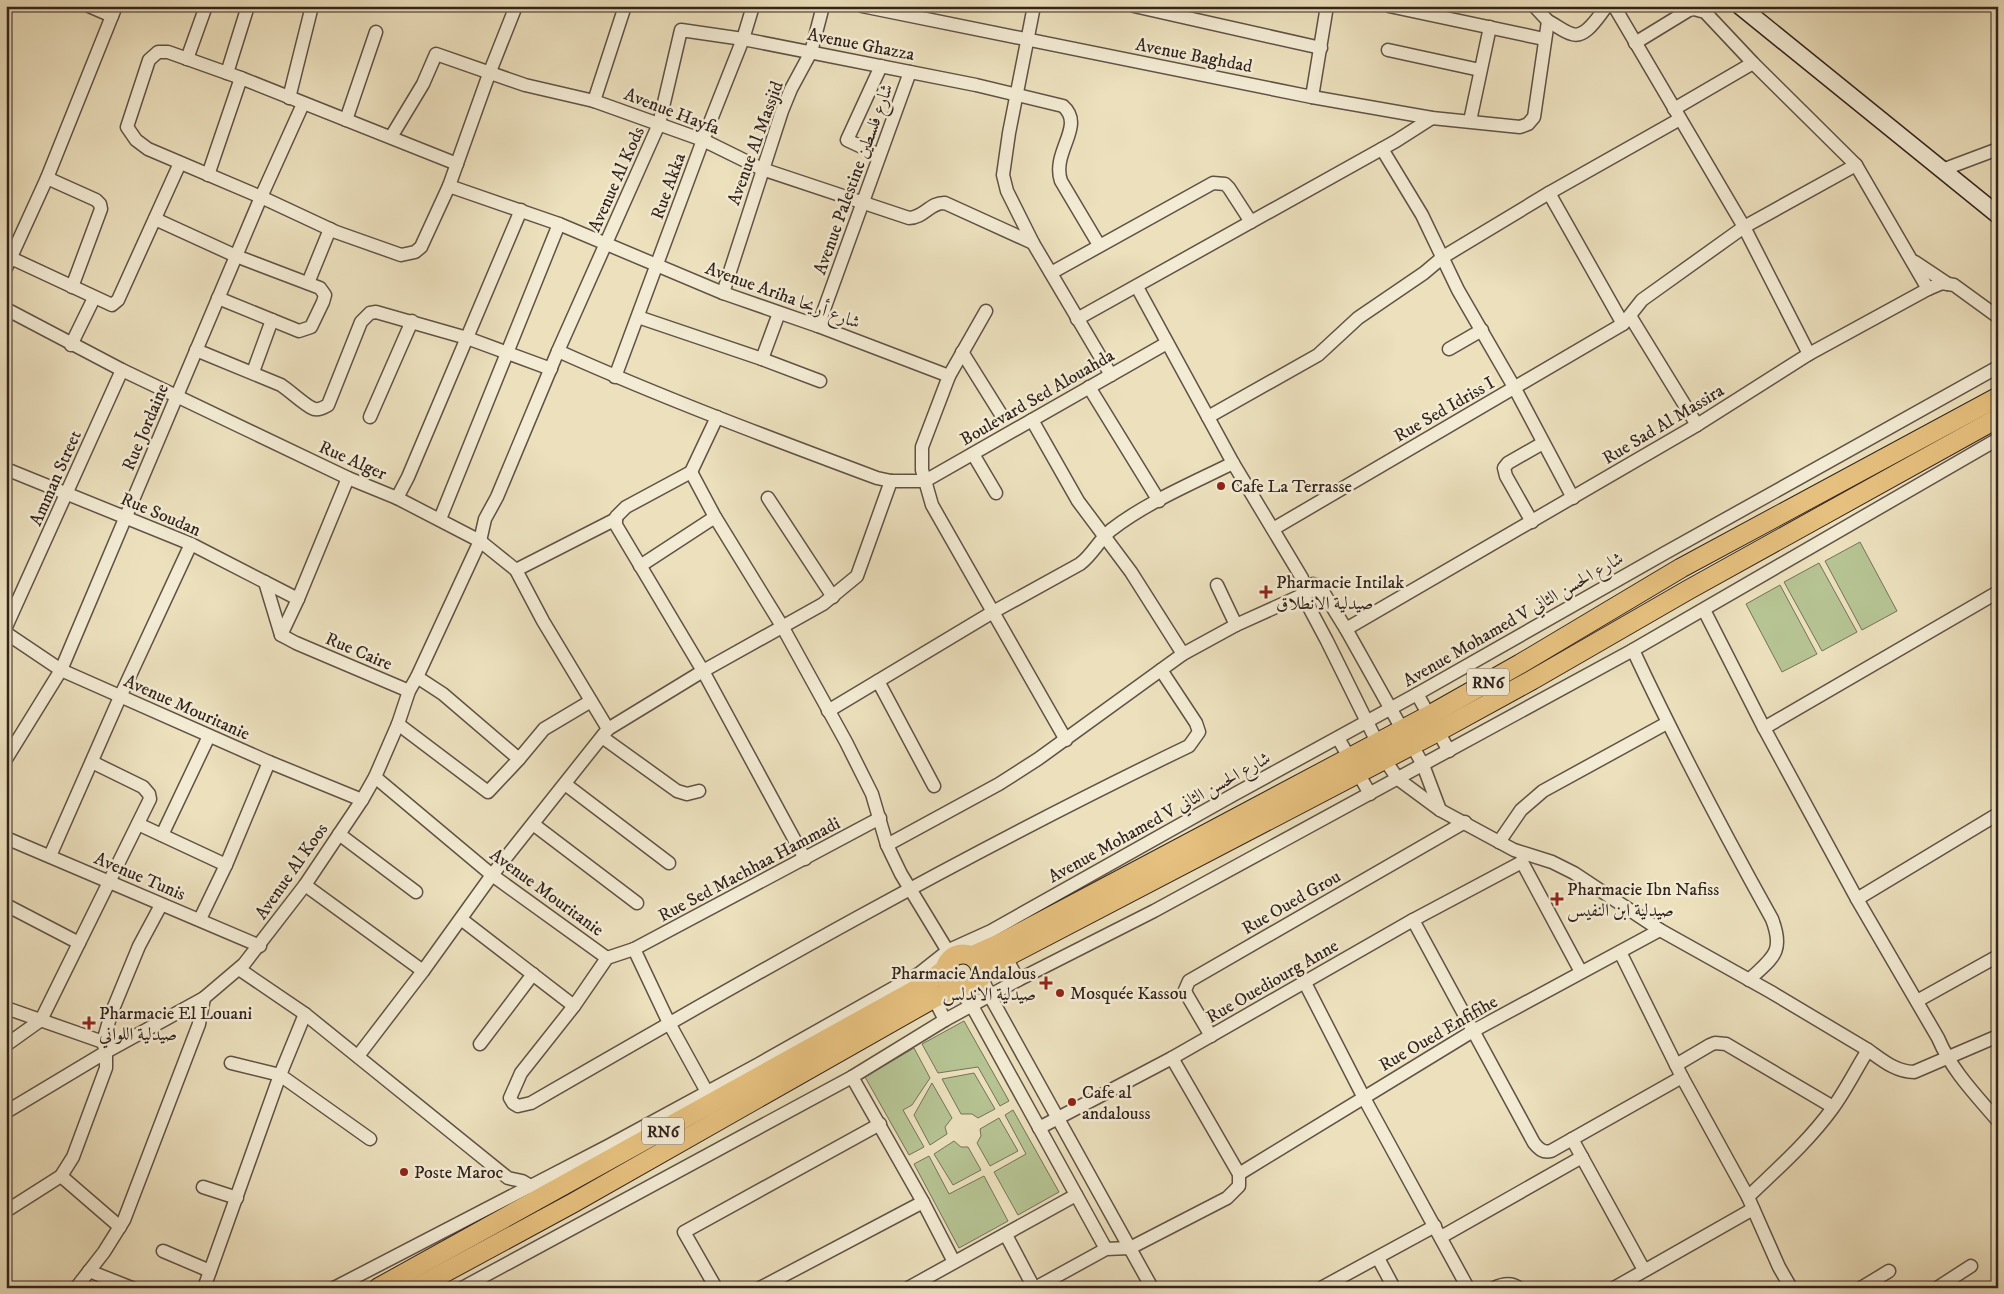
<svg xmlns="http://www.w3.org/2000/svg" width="2004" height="1294" viewBox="0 0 2004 1294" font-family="'IM FELL DW Pica',Amiri,serif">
<rect width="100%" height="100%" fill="#ece0bd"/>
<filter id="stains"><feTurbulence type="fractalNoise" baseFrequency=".004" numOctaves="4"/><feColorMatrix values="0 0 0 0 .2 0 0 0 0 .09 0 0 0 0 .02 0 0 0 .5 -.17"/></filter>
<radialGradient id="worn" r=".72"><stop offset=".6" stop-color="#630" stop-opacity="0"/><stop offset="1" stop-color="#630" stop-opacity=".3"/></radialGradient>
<g fill="#b6c393" stroke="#747358">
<path d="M1860,542l37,69 -35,19 -37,-69z"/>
<path d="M1819,563l38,69 -35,19 -38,-69z"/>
<path d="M1780,585l37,69 -35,18 -36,-68z"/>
<path d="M964,1021l45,80 -9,5 -22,-39 -40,6 -16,-29z"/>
<path d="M914,1048l16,30 -18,27 -9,5 21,37 -15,8 -44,-78z"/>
<path d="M974,1073l21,36 -17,9 -6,-4h-11l-19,-35z"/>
<path d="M932,1083l20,35 -7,9 2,7 -17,11 -16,-30z"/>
<path d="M1013,1110l46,82 -41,23 -24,-43 32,-18 -21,-39z"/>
<path d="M999,1118l19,33 -28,15 -13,-23 4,-7 -1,-7z"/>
<path d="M954,1141l7,6h7l13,23 -28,15 -19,-31z"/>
<path d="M929,1156l20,38 35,-18 24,45 -49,27 -45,-84z"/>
</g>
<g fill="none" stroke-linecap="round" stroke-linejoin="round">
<g stroke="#605245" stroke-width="15">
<g id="street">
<path d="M89,6l23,10"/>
<path d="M862,6l450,91 120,21 88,9 8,-3 6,-7 14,-96 -14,-15"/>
<path d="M1034,6l-25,127 -6,42 4,16 26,52 78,132"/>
<path d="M1134,6l187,42"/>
<path d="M1389,6l155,33"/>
<path d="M1614,6l130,221 65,127"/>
<path d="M1548,21c8,4 16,11 24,13 14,5 27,-19 35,-28"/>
<path d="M1635,43l54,-33 5,-1 11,3 48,51 103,102 72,124"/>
<path d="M1388,50l92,20"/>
<path d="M187,59l19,-53"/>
<path d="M227,73l21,-67"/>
<path d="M1312,97l15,-91"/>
<path d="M289,98l23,-92"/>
<path d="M594,101l31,-95"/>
<path d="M1674,109l79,-46"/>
<path d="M346,120l30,-88"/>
<path d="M1470,121l20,-94"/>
<path d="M391,137l32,-53 13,-30 89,31 69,16 109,39 59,29 147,49c15,0 21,-16 36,-15l88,40"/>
<path d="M1382,149l40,66 36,75 56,97 59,111"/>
<path d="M879,155l-32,-15 34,-74"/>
<path d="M457,164l-216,-86 -73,-26h-10l-9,8 -22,67 9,13 12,9 113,48 75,35 65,23 14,-3 6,-5 28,-61 110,38 164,69 95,33 131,50"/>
<path d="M1942,170l56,-21"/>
<path d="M208,175l33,-97"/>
<path d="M47,178l49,22 4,4 1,5 -29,78"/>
<path d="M449,186l40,-112 27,-68"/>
<path d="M1549,193l74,131"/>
<path d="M155,219l81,37 84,32 5,7 -2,7 -12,25 -12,4 -81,-33"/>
<path d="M11,258l101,47 6,-5 62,-137"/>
<path d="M1915,262l33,22"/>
<path d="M6,268l41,-90 69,-172"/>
<path d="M1051,273l162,-90 12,1 4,4 22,34"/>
<path d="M308,283l22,-54"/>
<path d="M1137,287l96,176 69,115 1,18 24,45 50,101"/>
<path d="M723,293l59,-182 9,-22 20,-37 12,-46"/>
<path d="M6,309l116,61 226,108 49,20 83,43 36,29 27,51 65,108"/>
<path d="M986,311l-37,65 -27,71v23l10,35 134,235"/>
<path d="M1630,316l67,109"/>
<path d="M638,317l124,42 58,22"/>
<path d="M1077,319l319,-178 36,-23"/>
<path d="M818,326l92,-254"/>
<path d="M71,345l23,-47"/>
<path d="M1449,349l33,-19"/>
<path d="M196,350l85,35c9,6 24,20 31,23 5,3 11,0 16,-3l33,-83 9,-9 6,-1 91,26 84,31"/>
<path d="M558,351c105,47 212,87 319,127l14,3"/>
<path d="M962,352l40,64"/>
<path d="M762,359l17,-46"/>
<path d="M253,372l19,-52"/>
<path d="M615,377l88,-237 40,-101 10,-33"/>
<path d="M1089,387l70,114"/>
<path d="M370,417l42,-96"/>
<path d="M717,417l-26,55 -65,35 -10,10v8l87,146 102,188"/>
<path d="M1208,417l110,-62 40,-37 66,-45 19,-16 106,-64 131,-74"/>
<path d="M1032,420l46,81 53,71 52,82"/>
<path d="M973,454l23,39"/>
<path d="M6,469l185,75 107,55"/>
<path d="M691,472l24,45 67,109 64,116 26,52 15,51 14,29 51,84"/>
<path d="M348,478l-50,121 -17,36 15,8 113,48"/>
<path d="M397,498l11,-21 113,-267"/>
<path d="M768,498l65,99"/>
<path d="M440,519l119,-295"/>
<path d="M1532,522l-26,-46 -2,-8 4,-5 35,-20"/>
<path d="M1273,529l350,-205 19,-24 102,-73 112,-62"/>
<path d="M640,566l75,-49"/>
<path d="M516,570l100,-51"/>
<path d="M265,582l16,53"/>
<path d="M1313,584l7,3 26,42 56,100"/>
<path d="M1217,585l19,40"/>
<path d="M1704,610l60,118 93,171 81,139c14,33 37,56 60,83"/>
<path d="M6,627l116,-257"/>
<path d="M1346,629l351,-204 112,-71 119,-65 14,-6 12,2 44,32"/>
<path d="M6,633l55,37 208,92 93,38"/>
<path d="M1633,650c43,92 90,181 139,269 13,34 0,39 -23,61"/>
<path d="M878,681l56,105"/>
<path d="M1417,694l32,57"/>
<path d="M828,711l165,-99 87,-48c13,-10 19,-24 31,-34 36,-28 82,-47 122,-67"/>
<path d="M398,724l90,68 31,-33 -76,-65 -26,-17"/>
<path d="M1764,728l234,-136"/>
<path d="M602,737l75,54 10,3 12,-3"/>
<path d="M1338,738l32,56"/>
<path d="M1412,745l11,20 17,45"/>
<path d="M6,759l55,-89 200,-473 42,-93"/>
<path d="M519,759l25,-30 47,-28"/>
<path d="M1385,760l13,19 42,31 74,40 38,12 22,11 86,57 111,62 97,58c14,10 28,22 46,22l84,-36"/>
<path d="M375,777l117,98 115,83"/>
<path d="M565,784l104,79"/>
<path d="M880,818l-246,131 -27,9 -33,48 -53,67 -11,25 3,5 5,3 13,-3c216,-125 433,-249 658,-357l10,-14 -3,-9 -35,-53"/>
<path d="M138,824l88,41"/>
<path d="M533,824l104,79"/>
<path d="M339,834l77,58"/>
<path d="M162,835l47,-99"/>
<path d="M6,838l254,108"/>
<path d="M1499,842l22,-32 22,-19 124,-68"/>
<path d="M887,845l112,-61 39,-25 145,-105 53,-29 84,-38"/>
<path d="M50,856l70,-159 71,-153"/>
<path d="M1523,856l-1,6 59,110"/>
<path d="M305,885l118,86"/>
<path d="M1857,899l141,-85"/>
<path d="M6,905l73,38"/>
<path d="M200,919l26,-54 43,-103"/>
<path d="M461,919l113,87"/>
<path d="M1413,920l121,223c5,6 9,10 17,8l131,-74"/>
<path d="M634,949l35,74 38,69"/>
<path d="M1002,950l16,30"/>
<path d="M1620,952l62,125 66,120 31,70 12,21"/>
<path d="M239,969l66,45 203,164 14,3 12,7"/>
<path d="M981,976l9,20 162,292"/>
<path d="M1304,981l60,117 104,190"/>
<path d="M958,989l14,17 134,243"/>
<path d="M930,991l15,29"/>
<path d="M1917,1001l81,-45"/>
<path d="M6,1008l97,34"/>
<path d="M1211,1036l-24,-41 -2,-5 4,-9 276,-159"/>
<path d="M480,1044l53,-70"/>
<path d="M6,1045l35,-25 109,-221 -1,-5 -6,-7 -51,-25"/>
<path d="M358,1056l65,-85 69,-96 116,-146 95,-58 120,-67 34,-28 34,-95h34l242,-138"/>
<path d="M231,1063l49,12 90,64"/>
<path d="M1676,1065l34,-20 5,-2 11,1 107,63"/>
<path d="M852,1077l71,125 31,60"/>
<path d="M6,1112l100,-60 98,-54 40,-34 61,-79 57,-85 13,-23 23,-53 11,-33 8,-14 63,-136 5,-22 12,-22 61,-146 101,-227 22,-94 62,9 233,46 87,21c23,20 -12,46 -2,75l38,64"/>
<path d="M1039,1128l133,-70 241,-138 109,-58"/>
<path d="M1572,1139l72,131"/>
<path d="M1239,1174l234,-143 187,-101"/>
<path d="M61,1176l59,51"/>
<path d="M203,1187l34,11"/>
<path d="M1748,1197c29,-28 60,-55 84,-88 14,-19 24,-40 36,-59"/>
<path d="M6,1211l55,-35 12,-19 33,-89v-16l-3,-10 8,-28 28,-68 22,-41"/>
<path d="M1006,1235l28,53"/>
<path d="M1441,1237l141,-80"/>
<path d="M163,1251l47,20"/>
<path d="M1378,1258l16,30"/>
<path d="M89,1271l43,17"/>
<path d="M76,1288l28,-36 20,-32 75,-196 5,-26"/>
<path d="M204,1288l76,-213 25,-61"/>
<path d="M334,1288l274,-142 149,-81 163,-92 29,-23 42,-19 242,-136 184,-101 248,-141 333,-186"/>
<path d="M462,1288l390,-211 93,-57 73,-40 136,-69 479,-261 365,-211"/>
<path d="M716,1288l-32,-56 196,-108"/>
<path d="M760,1288l163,-86"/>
<path d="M908,1288l168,-93"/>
<path d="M1035,1288l71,-39 24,-1 97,-50 12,-12v-12l-67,-116"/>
<path d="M1321,1288l114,-62"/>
<path d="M1494,1288c8,-4 17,-6 25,0"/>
<path d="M1614,1288l139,-79"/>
<path d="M1861,1288l28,-17"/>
<path d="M1937,1288l34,-22"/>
</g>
</g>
<g stroke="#32231d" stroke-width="19">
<path id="secondary" d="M1740,6l258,209"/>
</g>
<g stroke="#32231d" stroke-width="21">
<g id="primary">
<circle cx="963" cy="972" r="18"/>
<path d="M972,956l27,-12 429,-228 92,-52 161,-96 317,-171"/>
<path d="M981,974l25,-17 431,-225 95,-52 156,-90 310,-172"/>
<path d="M378,1288l548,-304 19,-15"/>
<path d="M416,1288l157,-85 361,-205 23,-9"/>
</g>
</g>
<use href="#street" stroke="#f3ebd4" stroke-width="12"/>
<use href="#secondary" stroke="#f3ebd4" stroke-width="16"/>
<use href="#primary" stroke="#e6c07e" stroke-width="19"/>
</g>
<g fill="#8f2418" stroke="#f3ebd4" stroke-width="2">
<circle cx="1221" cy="486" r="5"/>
<path d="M1263.5 584.5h5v5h5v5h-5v5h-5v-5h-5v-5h5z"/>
<path d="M1554.5 891.5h5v5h5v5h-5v5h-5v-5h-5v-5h5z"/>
<path d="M1043.5 975.5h5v5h5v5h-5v5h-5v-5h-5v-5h5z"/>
<circle cx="1060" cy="993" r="5"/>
<path d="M86.5 1015.5h5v5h5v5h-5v5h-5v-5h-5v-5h5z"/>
<circle cx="1072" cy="1102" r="5"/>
<circle cx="404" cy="1172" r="5"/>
</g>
<g text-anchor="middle" stroke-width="5" stroke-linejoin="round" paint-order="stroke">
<g fill="#f3ebd4" stroke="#6c5f54" stroke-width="1">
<rect x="1467" y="668.5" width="42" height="27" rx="4"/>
<rect x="642" y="1117.5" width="42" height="27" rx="4"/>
</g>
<g font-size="16" font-weight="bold" fill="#32231d">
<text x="1488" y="688">RN6</text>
<text x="663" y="1137">RN6</text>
</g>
<g font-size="18" fill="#32231d" stroke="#f3ebd4">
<text transform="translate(861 44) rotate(11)" y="6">Avenue Ghazza</text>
<text transform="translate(1194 55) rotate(11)" y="6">Avenue Baghdad</text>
<text transform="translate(672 111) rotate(21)" y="6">Avenue Hayfa</text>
<text transform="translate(755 143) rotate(-70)" y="6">Avenue Al Massjid</text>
<text transform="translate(616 179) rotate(-66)" y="6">Avenue Al Kods</text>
<text transform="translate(853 179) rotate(-70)" y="6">Avenue Palestine شارع فلسطين</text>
<text transform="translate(668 186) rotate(-70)" y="6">Rue Akka</text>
<text transform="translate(783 295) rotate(20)" y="6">Avenue Ariha شارع أريحا</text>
<text transform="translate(1037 397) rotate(-30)" y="6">Boulevard Sed Alouahda</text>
<text transform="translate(1444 409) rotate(-30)" y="6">Rue Sed Idriss I</text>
<text transform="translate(1663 424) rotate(-31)" y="6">Rue Sad Al Massira</text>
<text transform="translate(145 427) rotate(-67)" y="6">Rue Jordaine</text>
<text transform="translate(353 460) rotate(24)" y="6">Rue Alger</text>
<text transform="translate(55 478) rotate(-66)" y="6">Amman Street</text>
<text transform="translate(161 514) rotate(23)" y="6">Rue Soudan</text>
<text transform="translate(1513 619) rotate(-30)" y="6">Avenue Mohamed V شارع الحسن الثاني</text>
<text transform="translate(359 651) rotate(23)" y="6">Rue Caire</text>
<text transform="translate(187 707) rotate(24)" y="6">Avenue Mouritanie</text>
<text transform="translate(1159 817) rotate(-29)" y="6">Avenue Mohamed V شارع الحسن الثاني</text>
<text transform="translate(749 869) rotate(-28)" y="6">Rue Sed Machhaa Hammadi</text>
<text transform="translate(291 871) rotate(-55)" y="6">Avenue Al Koos</text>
<text transform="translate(140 876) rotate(23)" y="6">Avenue Tunis</text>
<text transform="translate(547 892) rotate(36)" y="6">Avenue Mouritanie</text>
<text transform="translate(1291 902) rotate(-30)" y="6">Rue Oued Grou</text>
<text transform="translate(1272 981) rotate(-30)" y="6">Rue Ouediourg Anne</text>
<text transform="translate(1438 1033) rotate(-30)" y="6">Rue Oued Enfifihe</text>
</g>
<g font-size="18" fill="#32231d" stroke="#f3ebd4" text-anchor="start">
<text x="1231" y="492">Cafe La Terrasse</text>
<text x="1276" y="588">Pharmacie Intilak<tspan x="1276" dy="21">صيدلية الانطلاق</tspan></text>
<text x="1567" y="895">Pharmacie Ibn Nafiss<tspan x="1567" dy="21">صيدلية ابن النفيس</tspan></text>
<text x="1036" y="979" text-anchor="end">Pharmacie Andalous<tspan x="1036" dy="21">صيدلية الاندلس</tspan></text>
<text x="1070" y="999">Mosquée Kassou</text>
<text x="99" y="1019">Pharmacie El Louani<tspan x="99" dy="21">صيدلية اللواني</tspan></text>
<text x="1082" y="1098">Cafe al<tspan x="1082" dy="21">andalouss</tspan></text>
<text x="414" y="1178">Poste Maroc</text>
</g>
</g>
<rect width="2004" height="1294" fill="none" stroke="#ece0bd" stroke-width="25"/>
<rect x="8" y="8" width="1989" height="1279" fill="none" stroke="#32231d" stroke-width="2.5"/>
<rect x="12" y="12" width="1979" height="1269" fill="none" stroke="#32231d"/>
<rect width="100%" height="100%" filter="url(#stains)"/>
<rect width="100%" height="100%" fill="url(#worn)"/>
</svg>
